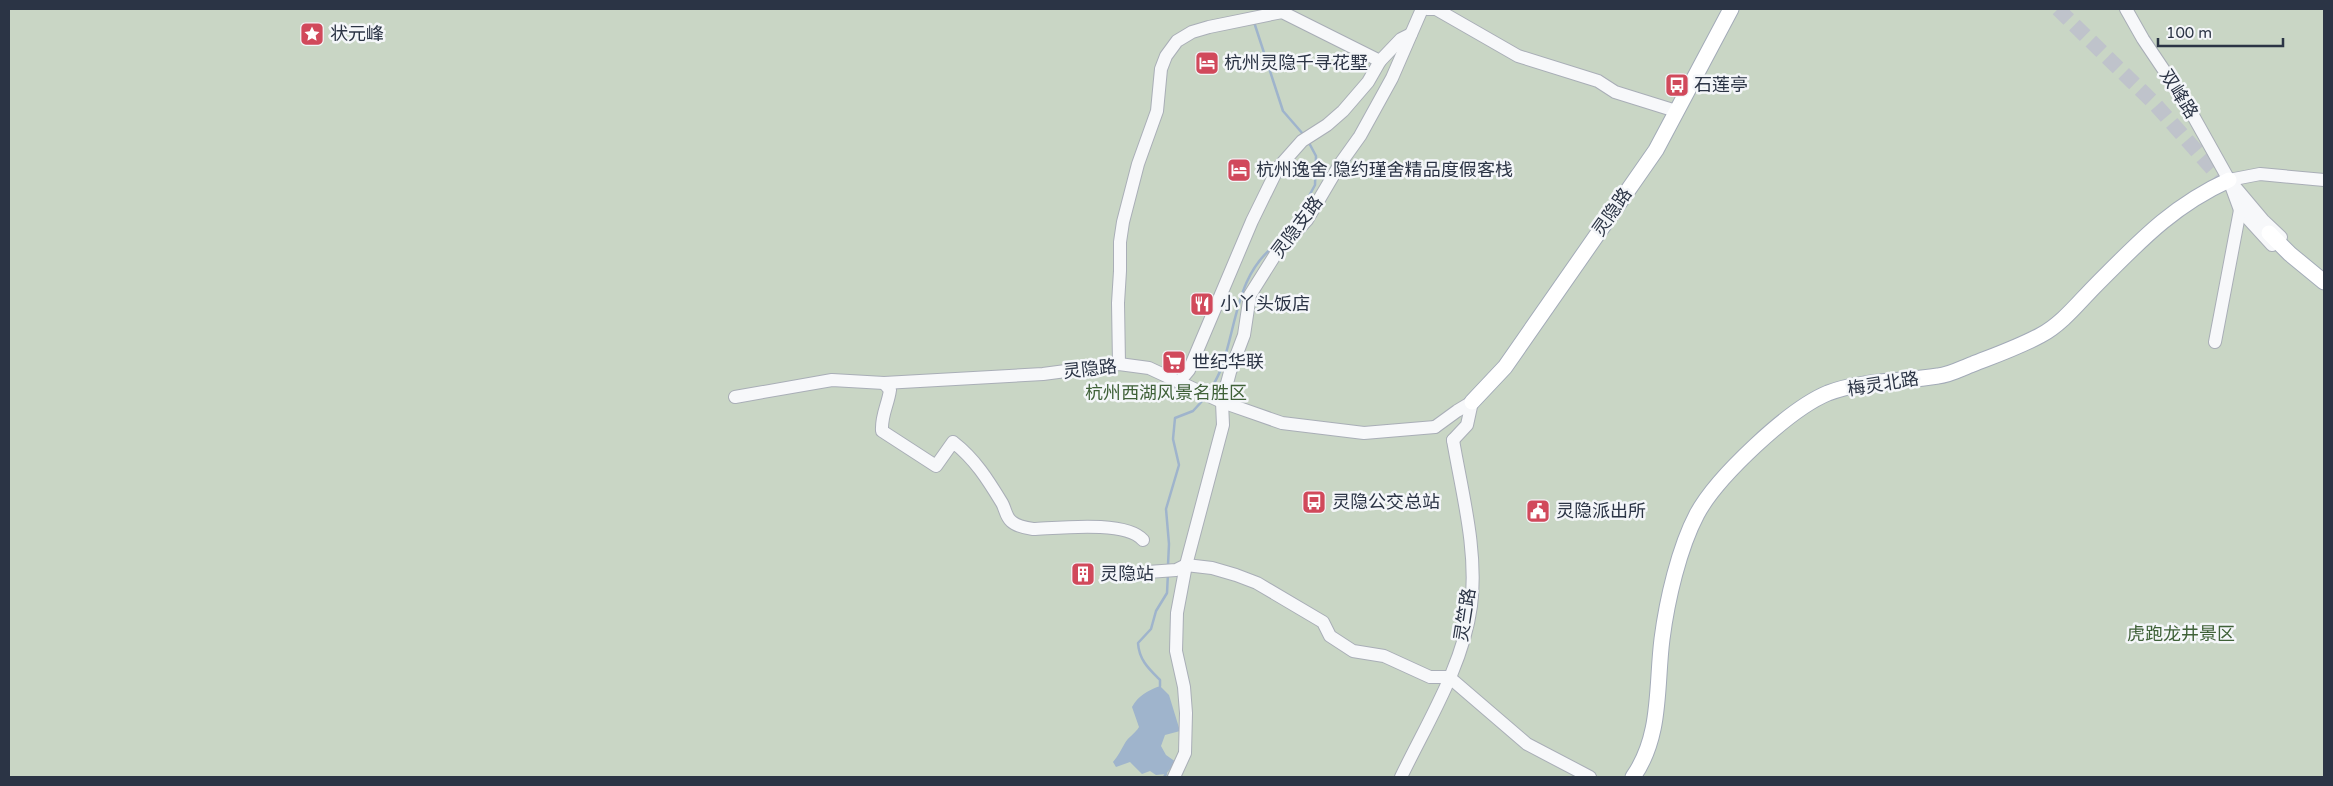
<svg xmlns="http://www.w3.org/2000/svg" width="2333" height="786" viewBox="0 0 2333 786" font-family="'Varela Round','Noto Sans SC',sans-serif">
<rect width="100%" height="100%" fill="#e4e7ec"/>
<rect fill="#c9d6c5" x="9" y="9" width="2315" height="768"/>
<path fill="#9fb4cc" d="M1160,686l9,9 11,36 -15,4 -4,11 5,9 10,7 -10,12 -10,1 -6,-4 -8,3 -12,-12 -14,5 -3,-5c5,-6 8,-12 12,-19 3,-6 10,-9 14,-16l-7,-20c7,-12 15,-16 28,-21z"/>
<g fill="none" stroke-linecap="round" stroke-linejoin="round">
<g stroke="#9fb4cc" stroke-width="2.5">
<path d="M1254,22l29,89 20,23"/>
<path d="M1291,229l24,-44 1,-29 -8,-15"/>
<path d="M1209,393c4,-8 9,-16 12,-24 16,-43 15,-96 56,-125"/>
<path d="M1168,565l1,-21 -3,-35 13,-44 -6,-26 2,-21 18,-7 11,-12"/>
<path d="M1160,686v-6c-11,-11 -21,-20 -22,-37l13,-14 5,-18 11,-18 1,-20"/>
<path d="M1164,777l2,-3"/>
</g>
<path stroke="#bfc3cb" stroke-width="15" stroke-dasharray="15 8" stroke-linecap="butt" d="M2058,9l97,95 77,87"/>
<g stroke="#a9aeb7" stroke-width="14">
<g id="minor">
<path d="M1427,9h9l82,47 80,25 17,11 61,19"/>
<path d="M2126,9l17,30 43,64 43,77 11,30 32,35"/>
<path d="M2229,180l31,-6 64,6"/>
<path d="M2231,182l32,38 18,17"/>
<path d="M2215,342l25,-132"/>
<path d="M1119,364l-1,-61 2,-32v-29l3,-20 15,-58 19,-53 4,-42 5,-13 11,-15 15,-9 17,-5 73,-15 98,49 21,-22 10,-5"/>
<path d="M1179,382l10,-12 63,-149 26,-53 24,-27 25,-16 16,-14 25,-29 12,-21"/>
<path d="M884,383l6,7c-2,15 -9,25 -8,41l54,35 17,-24c22,17 35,38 49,61 3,5 4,14 9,18 5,5 15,7 22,8 25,-1 93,-9 110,11"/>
<path d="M735,397l97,-17 52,3 159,-9 76,-10 30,4 73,34 60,21 82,10 71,-6"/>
<path d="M1435,427l22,-16 15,-9"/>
<path d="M1453,440l14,-15 5,-23"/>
<path d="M1148,572l28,-2 10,-5 26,3 24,7 21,8 66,39 7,14 23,15 31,5 46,21h19l78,67 63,33"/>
<path d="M1174,777l11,-24 1,-40 -2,-26 -8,-36 1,-38 9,-48 37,-140 -1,-23 8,-30 14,-37 6,-40 27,-43 30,-32 33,-56 20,-28 32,-58 30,-69"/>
<path d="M1401,777c26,-54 62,-111 70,-171 7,-55 -9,-113 -18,-166"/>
</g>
</g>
<g stroke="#a3abb8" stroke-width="17">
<g id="major">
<path d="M2269,233l21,21 34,28"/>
<path d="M1472,402l33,-35 151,-217 75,-141"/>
<path d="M1633,777c29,-41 23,-91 29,-138 5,-39 17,-91 35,-125 20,-37 92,-105 131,-121 34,-13 74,-11 110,-17 12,-1 24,-8 35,-12 23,-9 46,-17 68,-29 21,-11 38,-33 55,-50 43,-43 76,-79 133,-105"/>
</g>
</g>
<use href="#minor" stroke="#f7f8fa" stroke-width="12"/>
<use href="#major" stroke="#fff" stroke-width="15"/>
</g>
<defs>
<g id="sight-square" transform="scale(1.25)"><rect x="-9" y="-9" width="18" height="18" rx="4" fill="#d1495b" stroke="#f4f6f9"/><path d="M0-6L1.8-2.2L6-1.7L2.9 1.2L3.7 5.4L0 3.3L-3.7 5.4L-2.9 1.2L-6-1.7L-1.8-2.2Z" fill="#fff"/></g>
<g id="hotel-square" transform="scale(1.25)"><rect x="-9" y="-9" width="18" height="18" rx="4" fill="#d1495b" stroke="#f4f6f9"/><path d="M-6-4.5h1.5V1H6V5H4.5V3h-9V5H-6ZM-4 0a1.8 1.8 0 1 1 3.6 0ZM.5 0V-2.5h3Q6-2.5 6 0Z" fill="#fff"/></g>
<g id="bus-square" transform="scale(1.25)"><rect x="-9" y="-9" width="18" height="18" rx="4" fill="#d1495b" stroke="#f4f6f9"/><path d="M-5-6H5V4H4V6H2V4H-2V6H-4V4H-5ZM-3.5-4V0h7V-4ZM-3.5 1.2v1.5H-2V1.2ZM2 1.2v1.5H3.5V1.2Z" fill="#fff"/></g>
<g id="restaurant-square" transform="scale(1.25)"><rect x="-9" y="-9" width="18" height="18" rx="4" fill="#d1495b" stroke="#f4f6f9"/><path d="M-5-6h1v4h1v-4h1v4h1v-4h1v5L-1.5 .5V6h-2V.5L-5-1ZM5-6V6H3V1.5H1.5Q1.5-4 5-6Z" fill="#fff"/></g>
<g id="supermarket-square" transform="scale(1.25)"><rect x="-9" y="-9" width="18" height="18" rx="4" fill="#d1495b" stroke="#f4f6f9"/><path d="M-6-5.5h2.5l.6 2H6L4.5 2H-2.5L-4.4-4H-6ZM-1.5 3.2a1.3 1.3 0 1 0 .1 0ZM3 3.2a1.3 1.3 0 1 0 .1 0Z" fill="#fff"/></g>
<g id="civic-square" transform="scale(1.25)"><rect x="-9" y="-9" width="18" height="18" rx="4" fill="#d1495b" stroke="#f4f6f9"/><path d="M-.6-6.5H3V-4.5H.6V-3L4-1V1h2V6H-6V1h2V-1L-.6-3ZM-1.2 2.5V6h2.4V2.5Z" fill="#fff"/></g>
<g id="building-square" transform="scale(1.25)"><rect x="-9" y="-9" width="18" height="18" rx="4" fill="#d1495b" stroke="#f4f6f9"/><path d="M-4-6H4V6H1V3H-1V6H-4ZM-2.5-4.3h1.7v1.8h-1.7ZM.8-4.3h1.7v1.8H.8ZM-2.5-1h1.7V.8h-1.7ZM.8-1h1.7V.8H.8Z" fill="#fff"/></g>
</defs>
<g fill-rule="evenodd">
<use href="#sight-square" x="312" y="34"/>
<use href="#hotel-square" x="1207" y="63"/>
<use href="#bus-square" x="1677" y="85"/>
<use href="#hotel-square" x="1239" y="170"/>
<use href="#restaurant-square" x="1202" y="304"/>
<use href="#supermarket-square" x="1174" y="362"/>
<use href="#bus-square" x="1314" y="502"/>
<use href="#civic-square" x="1538" y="511"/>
<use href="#building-square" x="1083" y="574"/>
</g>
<g text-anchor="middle" stroke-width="5" stroke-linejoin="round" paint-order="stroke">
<g font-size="18" fill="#2b3445" stroke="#f4f6f9" text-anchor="start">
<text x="330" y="40">状元峰</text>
<text x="1224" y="69">杭州灵隐千寻花墅</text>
<text x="1694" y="91">石莲亭</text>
<text x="1256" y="176">杭州逸舍.隐约瑾舍精品度假客栈</text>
<text x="1220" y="310">小丫头饭店</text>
<text x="1192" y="368">世纪华联</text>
<text x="1332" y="508">灵隐公交总站</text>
<text x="1556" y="517">灵隐派出所</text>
<text x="1100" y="580">灵隐站</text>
</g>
<g font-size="18" fill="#2b3445" stroke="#f4f6f9">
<text transform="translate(2179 94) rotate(58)" y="6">双峰路</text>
<text transform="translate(1612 212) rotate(-55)" y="6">灵隐路</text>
<text transform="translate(1297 227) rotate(-53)" y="6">灵隐支路</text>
<text transform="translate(1090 369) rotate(-6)" y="6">灵隐路</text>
<text transform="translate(1883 384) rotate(-9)" y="6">梅灵北路</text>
<text transform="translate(1465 615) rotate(-81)" y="6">灵竺路</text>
</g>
<g font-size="18" fill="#3f6138" stroke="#f4f6f9">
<text x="1166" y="399">杭州西湖风景名胜区</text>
<text x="2181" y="640">虎跑龙井景区</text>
</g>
</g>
<rect width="2333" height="786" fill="none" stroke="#2b3445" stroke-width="20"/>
<path d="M2158 38v8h125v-8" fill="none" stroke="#2b3445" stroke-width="2.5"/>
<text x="2166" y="38" font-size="15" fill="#2b3445" stroke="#f4f6f9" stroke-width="4" paint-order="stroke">100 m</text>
</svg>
